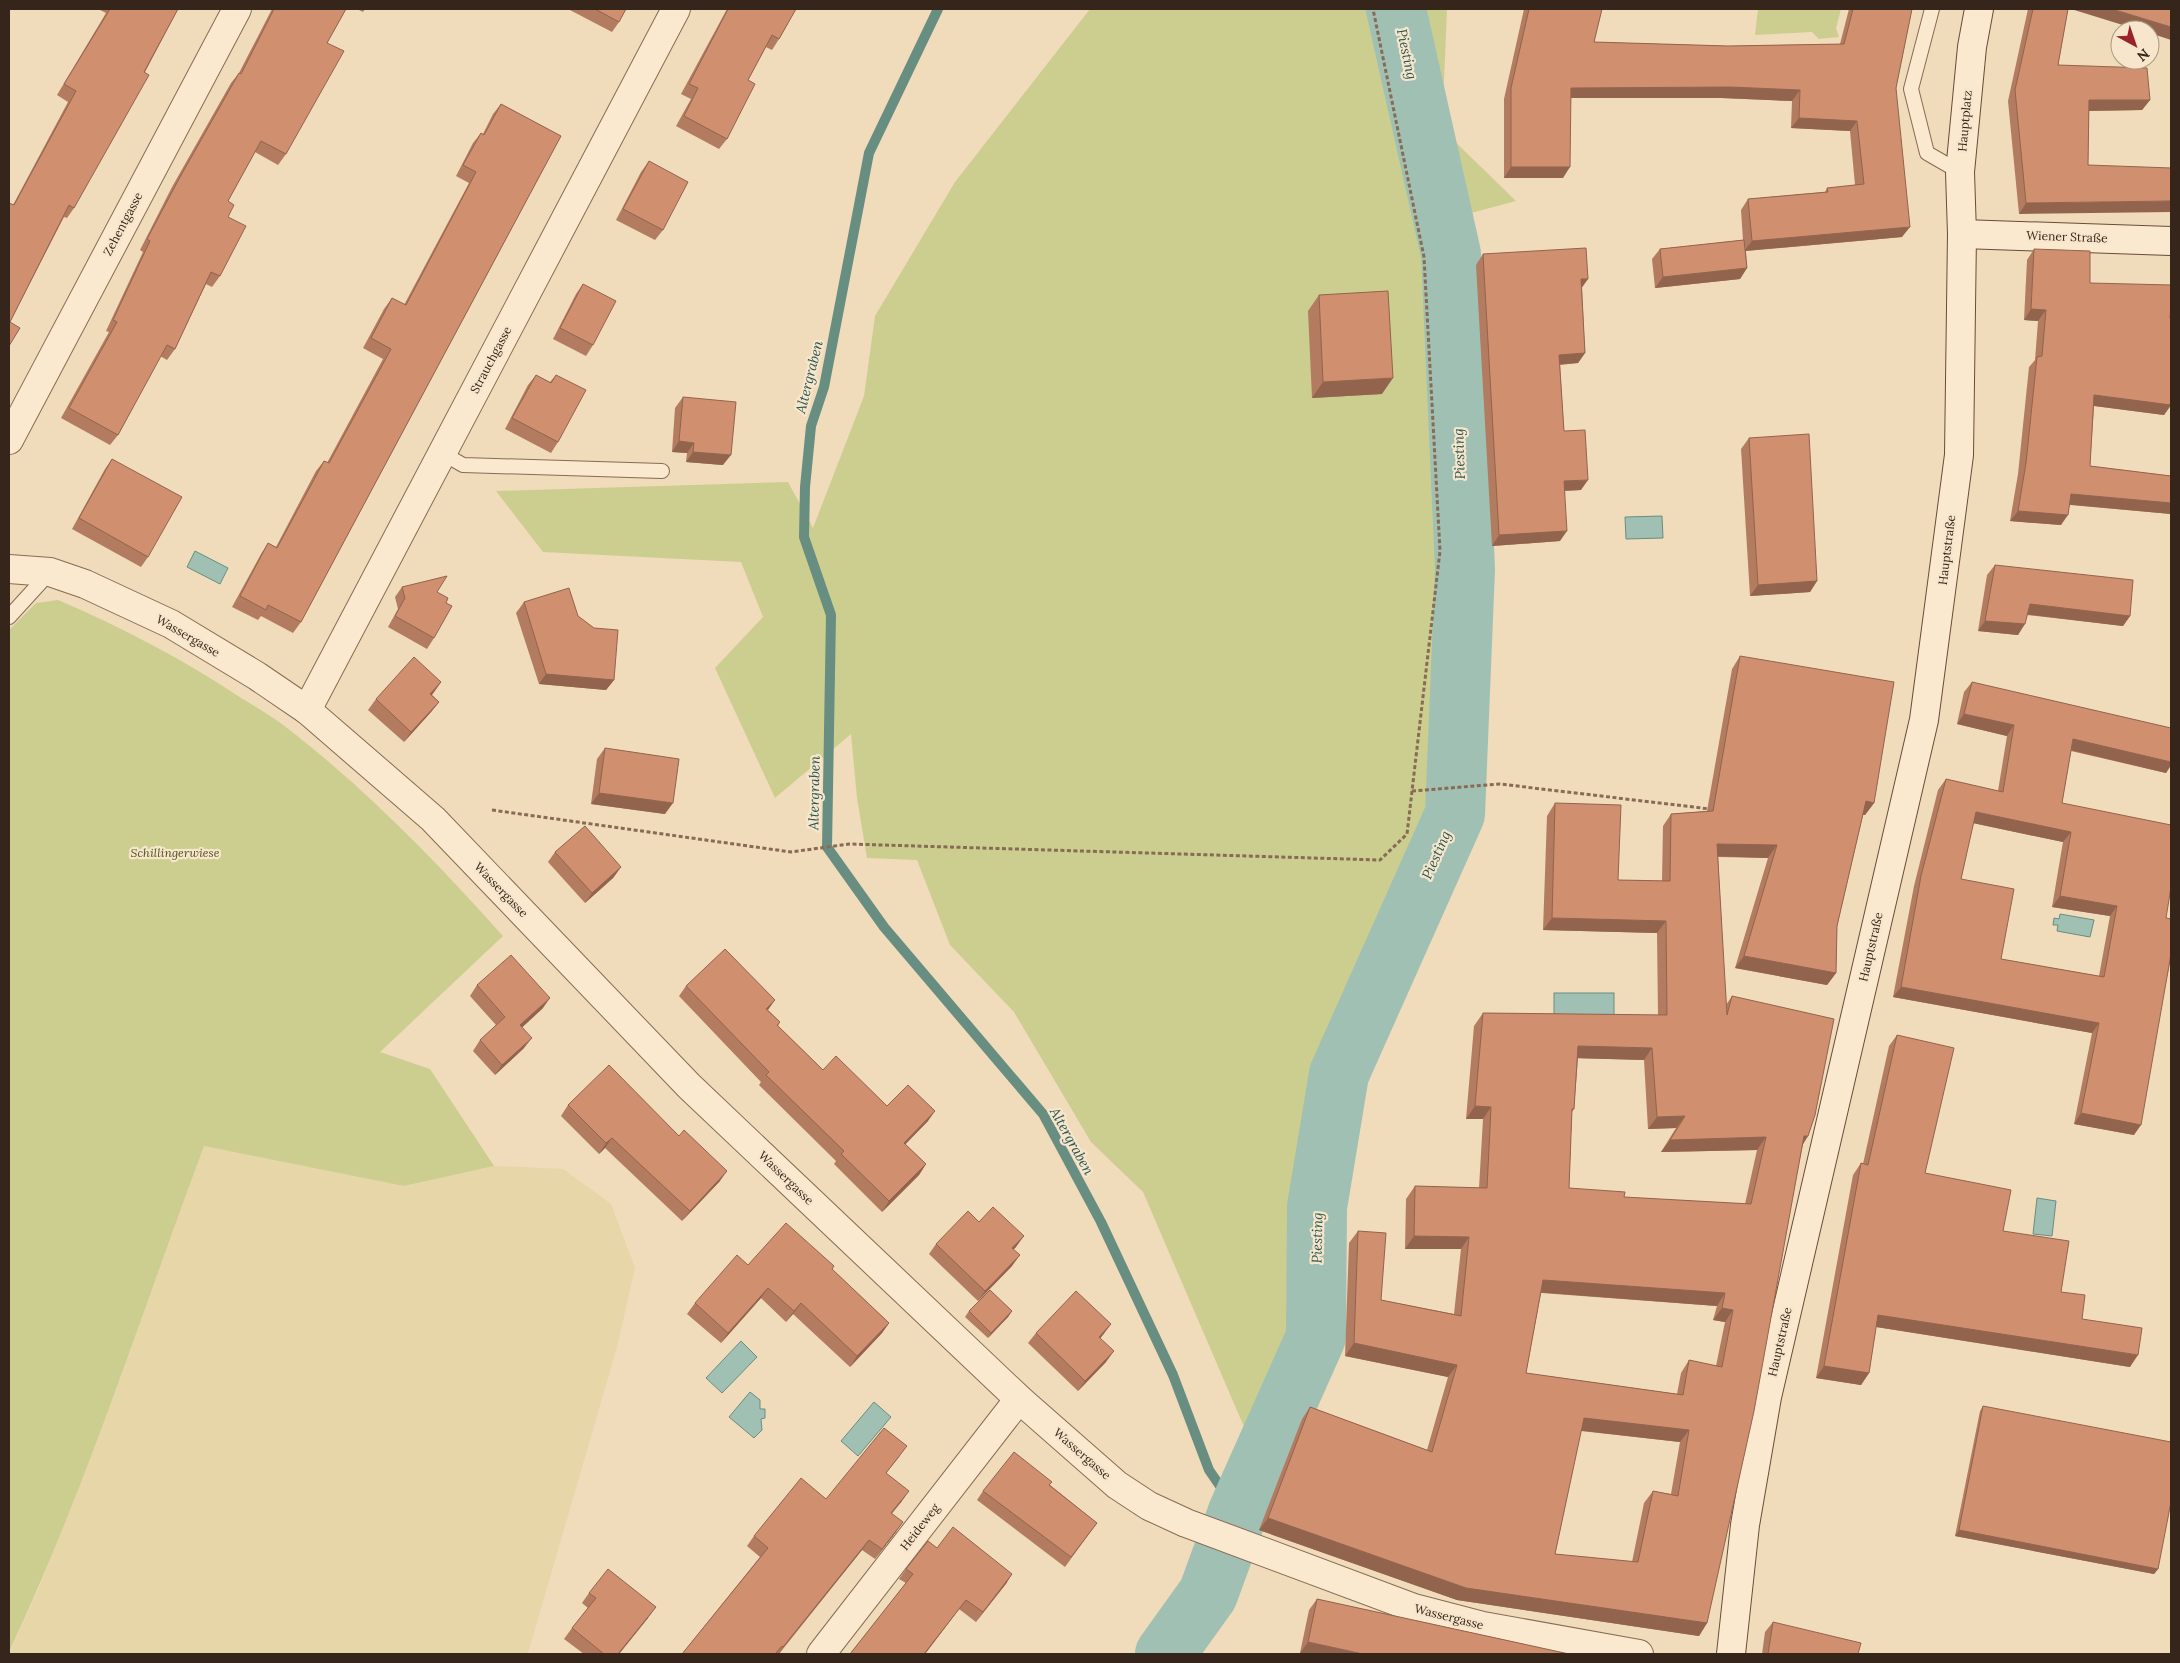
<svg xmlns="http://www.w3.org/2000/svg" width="2180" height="1663" viewBox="0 0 2180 1663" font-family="Lora,serif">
<rect width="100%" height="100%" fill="#f0dbbb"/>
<path fill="#e6d6a8" d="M204,1146l200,40 90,-20 69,3 48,35 24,64 -18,79 -89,306 -519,1 31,-69 76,-195z"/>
<g fill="#ccce8f">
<path d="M1090,9h357l-5,120 74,72 -60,16 3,51 -26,-2 15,268 -2,52 11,2 -19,220 -71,169 -50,108 -22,256 -44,102 -108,-251 -52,-50 -77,-130 -64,-67 -33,-85 -50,-2 -10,-60 -6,-64 -76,64 -60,-130 48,-51 -22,-55 -198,-10 -47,-61 292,-9 25,46 51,-132 11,-80 80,-134z"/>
<path d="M1758,9h83l-5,19 3,9 -20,2 -7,-7 -57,3z"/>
<path d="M58,600c63,27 123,58 180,96 15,9 30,18 44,28 81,62 154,137 221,212l-123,116 50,17 64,97 -90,20 -200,-40c-63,169 -118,342 -195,506v-1022l27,-27z"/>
<path d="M1192,1622v32h-31z"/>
</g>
<g fill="#a0c0b4" stroke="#678e81">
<path d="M1662,516l1,22 -37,1 -1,-22z"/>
<path d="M195,551l33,17 -8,16 -33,-17z"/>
<path d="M2060,914l34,6 -4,17 -33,-6 1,-6h-5l1,-7 5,1z"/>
<rect x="1554" y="993" width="60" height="22"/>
<path d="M2037,1198l19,3 -4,35 -19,-2z"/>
<path d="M741,1341l16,16 -35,36 -16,-15z"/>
<path d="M750,1392l10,8v9h5v9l-4,1 1,11 -8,8 -25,-21z"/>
<path d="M874,1402l17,15 -33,39 -17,-15z"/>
</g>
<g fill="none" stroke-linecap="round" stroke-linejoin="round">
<path stroke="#678e81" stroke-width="10" d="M938,9l-69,144 -45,234 -13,39 -6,61 -1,50 27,78 -4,232 57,80 159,187 58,108 72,153 36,95 29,42"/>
<path stroke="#a0c0b4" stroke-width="60" d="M1165,1654l43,-60 30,-82 78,-175 1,-130 22,-133 116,-260 10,-245 -14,-315 -55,-245"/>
<g stroke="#886b54" stroke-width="16">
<g id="service">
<path d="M1932,9l-21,80 16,64 33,19"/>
<path d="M442,453l21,12 199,6"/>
<path d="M9,617l41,-45"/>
</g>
</g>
<g stroke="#886b54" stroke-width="30">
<g id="minor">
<path d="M9,440l228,-431"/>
<path d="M9,569l41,3 35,12 86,40 86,52 50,34 126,109 256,267 330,313 98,86 32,21 37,17 228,85 69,18 156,28"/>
<path d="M307,710l369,-701"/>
<path d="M821,1654l198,-255"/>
</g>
</g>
<g stroke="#694c38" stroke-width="30">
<g id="secondary">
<path d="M1962,234l209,7"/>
<path d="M1731,1654l14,-129 22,-128 157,-677 35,-265 3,-221 -2,-62 12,-125 7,-38"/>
</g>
</g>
<g stroke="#886b54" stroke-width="3" stroke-dasharray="4 2.5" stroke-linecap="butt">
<path d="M1412,791l88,-7 210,25"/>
<path d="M492,810l299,42 58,-8 531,16 27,-26 33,-283 -16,-294 -51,-248"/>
</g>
<use href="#service" stroke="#fae9cf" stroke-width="14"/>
<use href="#minor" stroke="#fae9cf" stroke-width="28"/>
<use href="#secondary" stroke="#fae9cf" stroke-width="28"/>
</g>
<g fill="#b37b5f" fill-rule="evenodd">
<path d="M98,9h80l-104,199 -7,10 -3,-1 -54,105 -1,24 4,-141 55,-103 -11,-7 49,-82z"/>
<path d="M272,9h74l-19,34 -41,111 -8,11 -23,-13 -27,49v16l-8,59 -8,11 -6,-3 -31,65 -8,11 -7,-4 -42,79 -8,10 -49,-27 48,-86 -3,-1 37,-79 -3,-2 32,-63 59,-104 8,-10z"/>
<path d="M357,9h8l-2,3z"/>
<path d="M568,9h58l-7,13 -7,10z"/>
<path d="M727,9h69l-17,30 -7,11 -6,-3 -18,33 -21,59 -8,10 -43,-23 15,-27 -10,-5z"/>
<path d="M1524,9h78l-8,33 134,4 112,-2 9,-35h63l-16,79 6,149 -156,14 1,17 -7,11 -85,9 -3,-29 8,-10 83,-9 -2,-30 7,-11 77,-7 2,-4 28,-3 -5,-54 -59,-3 1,-27 -70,-3h-151l-8,80h-59v-79z"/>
<path d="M2028,9h40l-10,56 92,35 -8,10 -53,1 -1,54 -69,49 -11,-113z"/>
<path d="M501,104l60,32 -260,486 -8,11 -32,-17 -3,4 -26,-13 29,-53 7,-11 8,4 40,-76 8,-10 3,2 56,-104 -20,-11 21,-39 8,-11 12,7 65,-122 -13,-7 17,-33 8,-10 2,1 10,-20z"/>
<path d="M649,161l14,69 -8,10 -39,-20 25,-48z"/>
<path d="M2034,249l56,34 81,35v87l-7,10 -70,-9 -4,60 81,10v38l-101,-9 -9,20 -51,-4 8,-47 11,-107 6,-7 3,-39 -14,-1 3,-60z"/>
<path d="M1483,254l99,34 3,65 -7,10 -18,2 4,66 17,59 -16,1 -5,50 -68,5 -16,-281z"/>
<path d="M583,284l10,61 -7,11 -33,-17 23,-45z"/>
<path d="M1319,295l63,99 -70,4 -4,-87z"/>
<path d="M536,375l14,7 6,-7 2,67 -7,11 -46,-24 23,-44z"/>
<path d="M683,397l40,68 -37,-3 1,-9 -15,-1 3,-44z"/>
<path d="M1749,438l68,143 -7,11 -60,4 -9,-147z"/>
<path d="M112,459l36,98 -7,10 -69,-38 33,-60z"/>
<path d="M1995,565l135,51 -7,10 -96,-11 -9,20 -40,-4 9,-56z"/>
<path d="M402,587l35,5 -3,46 -7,11 -39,-22 10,-18 -3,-12z"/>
<path d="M524,602l54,14 36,64 -8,10 -67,-6 -23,-71z"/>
<path d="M1740,656l134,147 -9,12h-2l-26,111 -1,47 -9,12 -92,-17 33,-110 -50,-1 8,148 6,-9 76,140 -5,8 -96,479 -8,13 -242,-36 -198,-70 43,-111 8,-12 117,43 21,-73 -103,-21 4,-113 9,-12 23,69 73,14 7,-65h-56l1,-50 9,-13 64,2 4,-69h-17l8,-93 9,-13 175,2 -1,-82 -114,-3 4,-114 8,-13 63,77 44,1 1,-55 8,-12 36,-3 25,-142zM1578,1058l66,2 4,69 28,-1 -15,24 96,-2 -12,54 -121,-7 -55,-9 3,-76 2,-3zM1541,1293l176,13 -4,14 12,2 -9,44 -27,-6 -8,13 -4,21 -151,-21zM1581,1431l99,11 -9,52 -18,-3 -9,12 -12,59 -77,-8z"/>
<path d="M441,682l-9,13 7,7 -8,10 -27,30 -36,-32 8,-11z"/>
<path d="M1972,682l199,80v3l-5,8 -95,-22 -9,52 104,115 4,45 -36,172 -60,-11 18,-91 -199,-36 21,-111 24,-96 8,-11 52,12 9,-55 -50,-12 7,-32zM1973,823l90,19 -11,65 58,9 -11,60 -98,-17 -40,-80z"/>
<path d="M605,748l60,66 -74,-10 6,-45z"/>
<path d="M555,852l66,15 -8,11 -28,25 -37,-41z"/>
<path d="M477,985l66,23 -21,19 2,21 -29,27 -22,-24 7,-11 16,-15 -26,-29z"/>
<path d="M686,986l82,24 12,12 -2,4 45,44 64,36 41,15 -23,23 21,20 -7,11 -37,37 -48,-48 2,-3 -77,-76 2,-3 -82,-86z"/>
<path d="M1897,1035l28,138 78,58 58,61 21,27 48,48 -254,-40 -7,46 -8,12 -45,-7 37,-203 8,-12 2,1 26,-118z"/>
<path d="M568,1105l152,76 -38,40 -77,-73 -6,6 -38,-38z"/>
<path d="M979,1222l37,25 -2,2 -2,17 -34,35 -49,-47 7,-10z"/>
<path d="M748,1265l84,4 57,54 -7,10 -32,34 -57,-53 -7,8 -25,-24 -40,45 -34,-29 8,-11z"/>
<path d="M969,1311h43l-4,6 -20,21 -23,-21z"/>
<path d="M1111,1324l-11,14 6,24 -28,29 -50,-48 8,-10z"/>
<path d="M1983,1406l175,163 -4,5 -199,-38 25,-125z"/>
<path d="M900,1456l-14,17 16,28 -10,12 4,19 -21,27 -13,-9 -83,104h-97l78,-97 -13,-11 7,-10 72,-37z"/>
<path d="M1050,1485l47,38 -32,44 -88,-67 6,-9z"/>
<path d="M937,1548l75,26 -36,48 -17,-13 -34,45h-75l56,-71 -7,-4 7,-10z"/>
<path d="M589,1593l59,25 -29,36h-35l-20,-15 8,-11 16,-20 -6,-5z"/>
<path d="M1317,1599l252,55 -269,-1 9,-43z"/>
<path d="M1773,1622l85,32h-96l3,-22z"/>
</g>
<g fill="#92644e">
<path d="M2071,9h41l59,18v13l-21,-7v-3h-11z"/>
<path d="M1730,87l70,3 -8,11 -70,-3h-158l7,-10z"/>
<path d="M2089,100h61l-8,10 -60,1z"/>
<path d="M1799,118l58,3 -7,10 -59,-3z"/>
<path d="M1511,167h59l-7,11h-59z"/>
<path d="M2171,201v11l-152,2 7,-11z"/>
<path d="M1910,227l-8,10 -158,14 8,-10z"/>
<path d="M1747,268l-7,11 -85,9 8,-11z"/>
<path d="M1581,279h7l-7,10z"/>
<path d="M2031,309l15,1 -8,11 -14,-1z"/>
<path d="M1585,353l-7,10 -26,2 7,-10z"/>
<path d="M1393,378l-11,16 -70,4 11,-16z"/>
<path d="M2094,395l77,10 -7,10 -77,-10z"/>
<path d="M679,441l15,2 -7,10 -15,-1z"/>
<path d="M693,452l38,3 -8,10 -37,-3z"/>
<path d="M1588,480l-7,10 -24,1 7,-10z"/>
<path d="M2071,494l100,9v11l-107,-10z"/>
<path d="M2018,511l50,4 -7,10 -51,-4z"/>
<path d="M1567,531l-7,10 -68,5 7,-11z"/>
<path d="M1817,581l-7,11 -60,4 8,-11z"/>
<path d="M2030,604l100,12 -7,10 -100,-12z"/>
<path d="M1985,621l40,3 -7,11 -40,-4z"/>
<path d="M546,674l68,6 -8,10 -67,-6z"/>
<path d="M441,682l-7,10 -11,13 7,-11z"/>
<path d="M439,702l-8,10 -27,30 7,-10z"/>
<path d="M1964,714l50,11 -7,11 -50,-12z"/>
<path d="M2073,739l98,23v3l-5,8 -100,-24z"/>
<path d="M599,793l74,10 -8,11 -74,-10z"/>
<path d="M1866,801l8,2 -9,12 -8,-1z"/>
<path d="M1976,812l95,20 -8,10 -95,-20z"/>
<path d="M1717,844l60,1 -9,13 -60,-2z"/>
<path d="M621,867l-8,11 -28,25 7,-10z"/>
<path d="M2060,896l57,10 -7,10 -58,-9z"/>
<path d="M1552,918l114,3 -9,12 -114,-3z"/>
<path d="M1744,956l92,17 -9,12 -92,-17z"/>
<path d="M1901,987l198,36 -7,10 -199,-36z"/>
<path d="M550,998l-7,10 -30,28 7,-11z"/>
<path d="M775,1000l-7,10 -2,-1z"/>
<path d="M532,1038l-8,10 -29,27 7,-10z"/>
<path d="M1578,1046l74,2 -8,12 -74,-2z"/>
<path d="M1475,1106l16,1 -8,12h-17z"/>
<path d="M935,1111l-7,10 -31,32 7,-10z"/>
<path d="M2081,1113l60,12 -7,10 -60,-11z"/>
<path d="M1685,1116l-9,12 -28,1 9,-12z"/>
<path d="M1804,1136h4l-8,13z"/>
<path d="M1766,1137l-9,13 -96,2 9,-12z"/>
<path d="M612,1138l-7,10 -6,6 7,-11z"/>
<path d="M926,1164l-7,11 -37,37 7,-11z"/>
<path d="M727,1171l-7,10 -38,40 8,-10z"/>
<path d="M1024,1236l-8,11 -11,11 7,-10z"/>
<path d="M1414,1236l55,1 -8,12h-56z"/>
<path d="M1020,1255l-8,11 -34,35 7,-10z"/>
<path d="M1543,1280l182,13 -8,13 -182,-14z"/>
<path d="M768,1288l-7,10 -40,45 7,-10z"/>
<path d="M801,1303l-8,11 -7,8 8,-11z"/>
<path d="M1722,1308l11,2 -8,12 -12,-2z"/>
<path d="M1012,1311l-4,6 -20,21 3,-5z"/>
<path d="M1878,1315l260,40 -8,12 -260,-41z"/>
<path d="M889,1323l-7,10 -32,34 7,-11z"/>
<path d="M1111,1324l-8,11 -11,13 7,-11z"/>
<path d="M1354,1343l103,22 -9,12 -103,-21z"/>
<path d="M1114,1351l-8,11 -28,29 7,-10z"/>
<path d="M1824,1366l45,7 -8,12 -45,-7z"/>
<path d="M1584,1418l105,12 -9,12 -105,-12z"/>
<path d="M909,1491l-7,10 -18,22 7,-10z"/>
<path d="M1268,1518l439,105 -8,13 -242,-36 -198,-70z"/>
<path d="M903,1522l-7,10 -21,27 7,-10z"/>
<path d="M1959,1530l199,39 -4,5 -199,-38z"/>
<path d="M869,1540l-7,10 -84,104 5,-7z"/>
<path d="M1012,1574l-6,10 -30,38 7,-10z"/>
<path d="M966,1600l-41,54h-1z"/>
<path d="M656,1607l-8,11 -29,36h-1z"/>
<path d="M1308,1642l55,12h-59l-4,-1z"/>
</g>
<g fill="#d08f6f" stroke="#92644e" fill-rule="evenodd">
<path d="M110,9h68l-34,63 5,3 -75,133 -5,-3 -59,117 10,6 -11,18v-143l5,2 62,-114 -12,-7z"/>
<path d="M274,9h72l-19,34 17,8 -58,103 -25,-13 -33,60 6,4 -6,12 18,9 -26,50 -9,-4 -36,77 -8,-4 -49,90 -49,-27 48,-86 -4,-2 37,-79 -3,-2 33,-62 59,-104 2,1z"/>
<path d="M595,9h31l-7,13z"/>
<path d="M728,9h68l-17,30 -7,-4 -24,45 7,4 -28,55 -43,-23 14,-28 -9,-4z"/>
<path d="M1529,9h73l-8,33 134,4 116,-2 9,-35h59l-16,79 14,139 -158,14 -4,-42 80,-7 -1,-4 37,-4 -7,-63 -58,-3 1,-28 -70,-3 -159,1 -1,79h-59v-79z"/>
<path d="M2033,9h35l-10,56 89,3 3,32h-61l-1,65 83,3v33l-145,2 -11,-113z"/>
<path d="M2112,9h59v18z"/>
<path d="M501,104l60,32 -260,486 -33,-17 -2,5 -26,-14 28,-53 9,5 47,-87 5,2 62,-114 -20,-11 21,-40 14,7 70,-133 -13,-7 18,-32 3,2z"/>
<path d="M649,161l39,21 -25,48 -40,-21z"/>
<path d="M1744,240l3,28 -84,9 -3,-28z"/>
<path d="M1586,248l2,31h-7l4,74 -26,2 5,76 21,-1 3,50 -24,1 3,50 -68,4 -16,-281z"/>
<path d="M2034,249l56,2v32l81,2v20l-1,13h1v87l-77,-10 -4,71 81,10v27l-100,-9 -3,21 -50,-4 8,-48 11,-106 5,-1 4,-46 -15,-1z"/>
<path d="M583,284l33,17 -23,44 -33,-17z"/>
<path d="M1388,291l5,87 -70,4 -4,-87z"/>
<path d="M536,375l15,8 5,-8 30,15 -28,52 -46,-24z"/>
<path d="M683,397l53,5 -5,53 -38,-3 1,-9 -15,-2z"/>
<path d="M1809,434l8,147 -59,4 -9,-147z"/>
<path d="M112,459l70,38 -34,60 -69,-39z"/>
<path d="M1995,565l138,15 -3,36 -100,-12 -5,20 -40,-3z"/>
<path d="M447,576l-10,16 11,6 -2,5 6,3 -18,32 -39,-22 10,-18 -3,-11z"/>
<path d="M569,588l9,28 16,12 24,2 -4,50 -68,-6 -22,-72z"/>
<path d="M1740,656l154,26 -20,121 -8,-2 -29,125 -1,47 -92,-17 33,-111 -60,-1 10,171 5,-19 102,23 -19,96 -7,21h-4l-50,275 -47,212 -241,-35 -198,-70 42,-111 122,45 25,-87 -103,-22 4,-112 28,2 -5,67 80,16 8,-79 -55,-1 1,-50 72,2 4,-81 -16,-1 8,-93 184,2 -1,-94 -114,-3 3,-115 66,2 -3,75 52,1 1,-67 42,-3zM1578,1046l74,2 5,69 28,-1 -15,24 96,-3 -15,67 -127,-7 1,-5 -56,-4 3,-79h2zM1543,1280l182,13 -3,15 11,2 -11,57 -33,-7 -6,35 -157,-22zM1584,1418l105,12 -11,66 -25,-5 -15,71 -83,-8z"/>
<path d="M414,657l27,25 -11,12 9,8 -28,30 -35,-33z"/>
<path d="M1972,682l199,46v34l-98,-23 -11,64 109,22v62l-5,31 5,1v35l-30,171 -60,-12 18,-90 -198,-36 20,-111 25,-97 57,13 11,-67 -50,-11zM1976,812l95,20 -11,64 57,10 -13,71 -103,-18 13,-70 -53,-10z"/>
<path d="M605,748l74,11 -6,44 -74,-10z"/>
<path d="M585,826l36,41 -29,26 -37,-41z"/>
<path d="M725,949l50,51 -9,9 14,13 -3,3 46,45 13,-14 51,50 21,-21 27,26 -31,32 22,21 -37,37 -48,-47 3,-3 -78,-76 3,-3 -83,-86z"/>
<path d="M511,955l39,43 -30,27 12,13 -30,27 -22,-25 25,-23 -28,-32z"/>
<path d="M1897,1035l57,13 -29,125 86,17 -8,41 66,10 -8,51 24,3 -3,24 60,9 -4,27 -260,-40 -9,58 -45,-7 37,-203 7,2z"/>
<path d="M609,1065l70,71 5,-6 43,41 -37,40 -78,-73 -6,5 -38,-38z"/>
<path d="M993,1207l31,29 -12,12 8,7 -35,36 -49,-47 32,-33 11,11z"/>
<path d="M786,1223l48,43 -2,3 57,54 -32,33 -56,-53 -7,8 -26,-23 -40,45 -33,-30 42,-48 11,10z"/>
<path d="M990,1290l22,21 -21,22 -22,-22z"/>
<path d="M1076,1291l35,33 -12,13 15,14 -29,30 -49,-48z"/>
<path d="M1983,1406l188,36v60l-13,67 -199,-39z"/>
<path d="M884,1428l23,18 -21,27 23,18 -18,22 12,9 -21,27 -13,-9 -86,107 -1,-1 -7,8h-93l86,-106 -14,-12 47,-58 25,21z"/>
<path d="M1014,1452l38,30 -3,3 48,38 -26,34 -88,-66z"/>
<path d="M953,1527l59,47 -29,38 -17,-12 -42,54h-74l63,-80 -7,-5 22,-28 9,7z"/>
<path d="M608,1569l48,38 -38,47h-14l-32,-26 24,-30 -7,-5z"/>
<path d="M1317,1599l252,55h-206l-55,-12z"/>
<path d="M1773,1622l88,21 -3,11h-90z"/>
</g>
<g text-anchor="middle" stroke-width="4.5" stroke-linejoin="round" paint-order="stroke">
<g font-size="12" fill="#36251a" stroke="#f7e6cb">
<text transform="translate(1965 121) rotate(-85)" y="4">Hauptplatz</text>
<text transform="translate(123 224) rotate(-62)" y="4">Zehentgasse</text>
<text transform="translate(2067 237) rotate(2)" y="4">Wiener Straße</text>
<text transform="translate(491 360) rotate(-62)" y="4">Strauchgasse</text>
<text transform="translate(1947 550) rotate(-83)" y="4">Hauptstraße</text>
<text transform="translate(188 636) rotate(30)" y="4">Wassergasse</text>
<text transform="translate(501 890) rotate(46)" y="4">Wassergasse</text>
<text transform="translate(1871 947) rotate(-77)" y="4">Hauptstraße</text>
<text transform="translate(786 1178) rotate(44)" y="4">Wassergasse</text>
<text transform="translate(1780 1342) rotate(-77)" y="4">Hauptstraße</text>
<text transform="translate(1082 1454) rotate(41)" y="4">Wassergasse</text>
<text transform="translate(920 1527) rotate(-52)" y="4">Heideweg</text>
<text transform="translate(1449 1617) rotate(14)" y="4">Wassergasse</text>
</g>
<g font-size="12" font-style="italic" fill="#4b5320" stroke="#f7e6cb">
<text x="175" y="857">Schillingerwiese</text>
</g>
<g font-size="14" font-style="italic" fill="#285750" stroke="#f7e6cb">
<text transform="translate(1407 54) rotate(78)" y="5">Piesting</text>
<text transform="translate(809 377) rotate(-76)" y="5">Altergraben</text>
<text transform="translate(1459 454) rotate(-92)" y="5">Piesting</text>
<text transform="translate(814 793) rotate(-89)" y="5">Altergraben</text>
<text transform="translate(1436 855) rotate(-66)" y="5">Piesting</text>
<text transform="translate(1072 1141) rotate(61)" y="5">Altergraben</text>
<text transform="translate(1317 1238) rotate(-89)" y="5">Piesting</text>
</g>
</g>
<rect width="2180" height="1663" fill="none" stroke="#36251a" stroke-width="20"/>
<g transform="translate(2135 45) rotate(140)"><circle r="24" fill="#f7e6cb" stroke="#aa9984"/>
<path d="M0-4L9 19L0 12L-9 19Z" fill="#9a222d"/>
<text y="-8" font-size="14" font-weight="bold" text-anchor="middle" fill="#36251a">N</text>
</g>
</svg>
